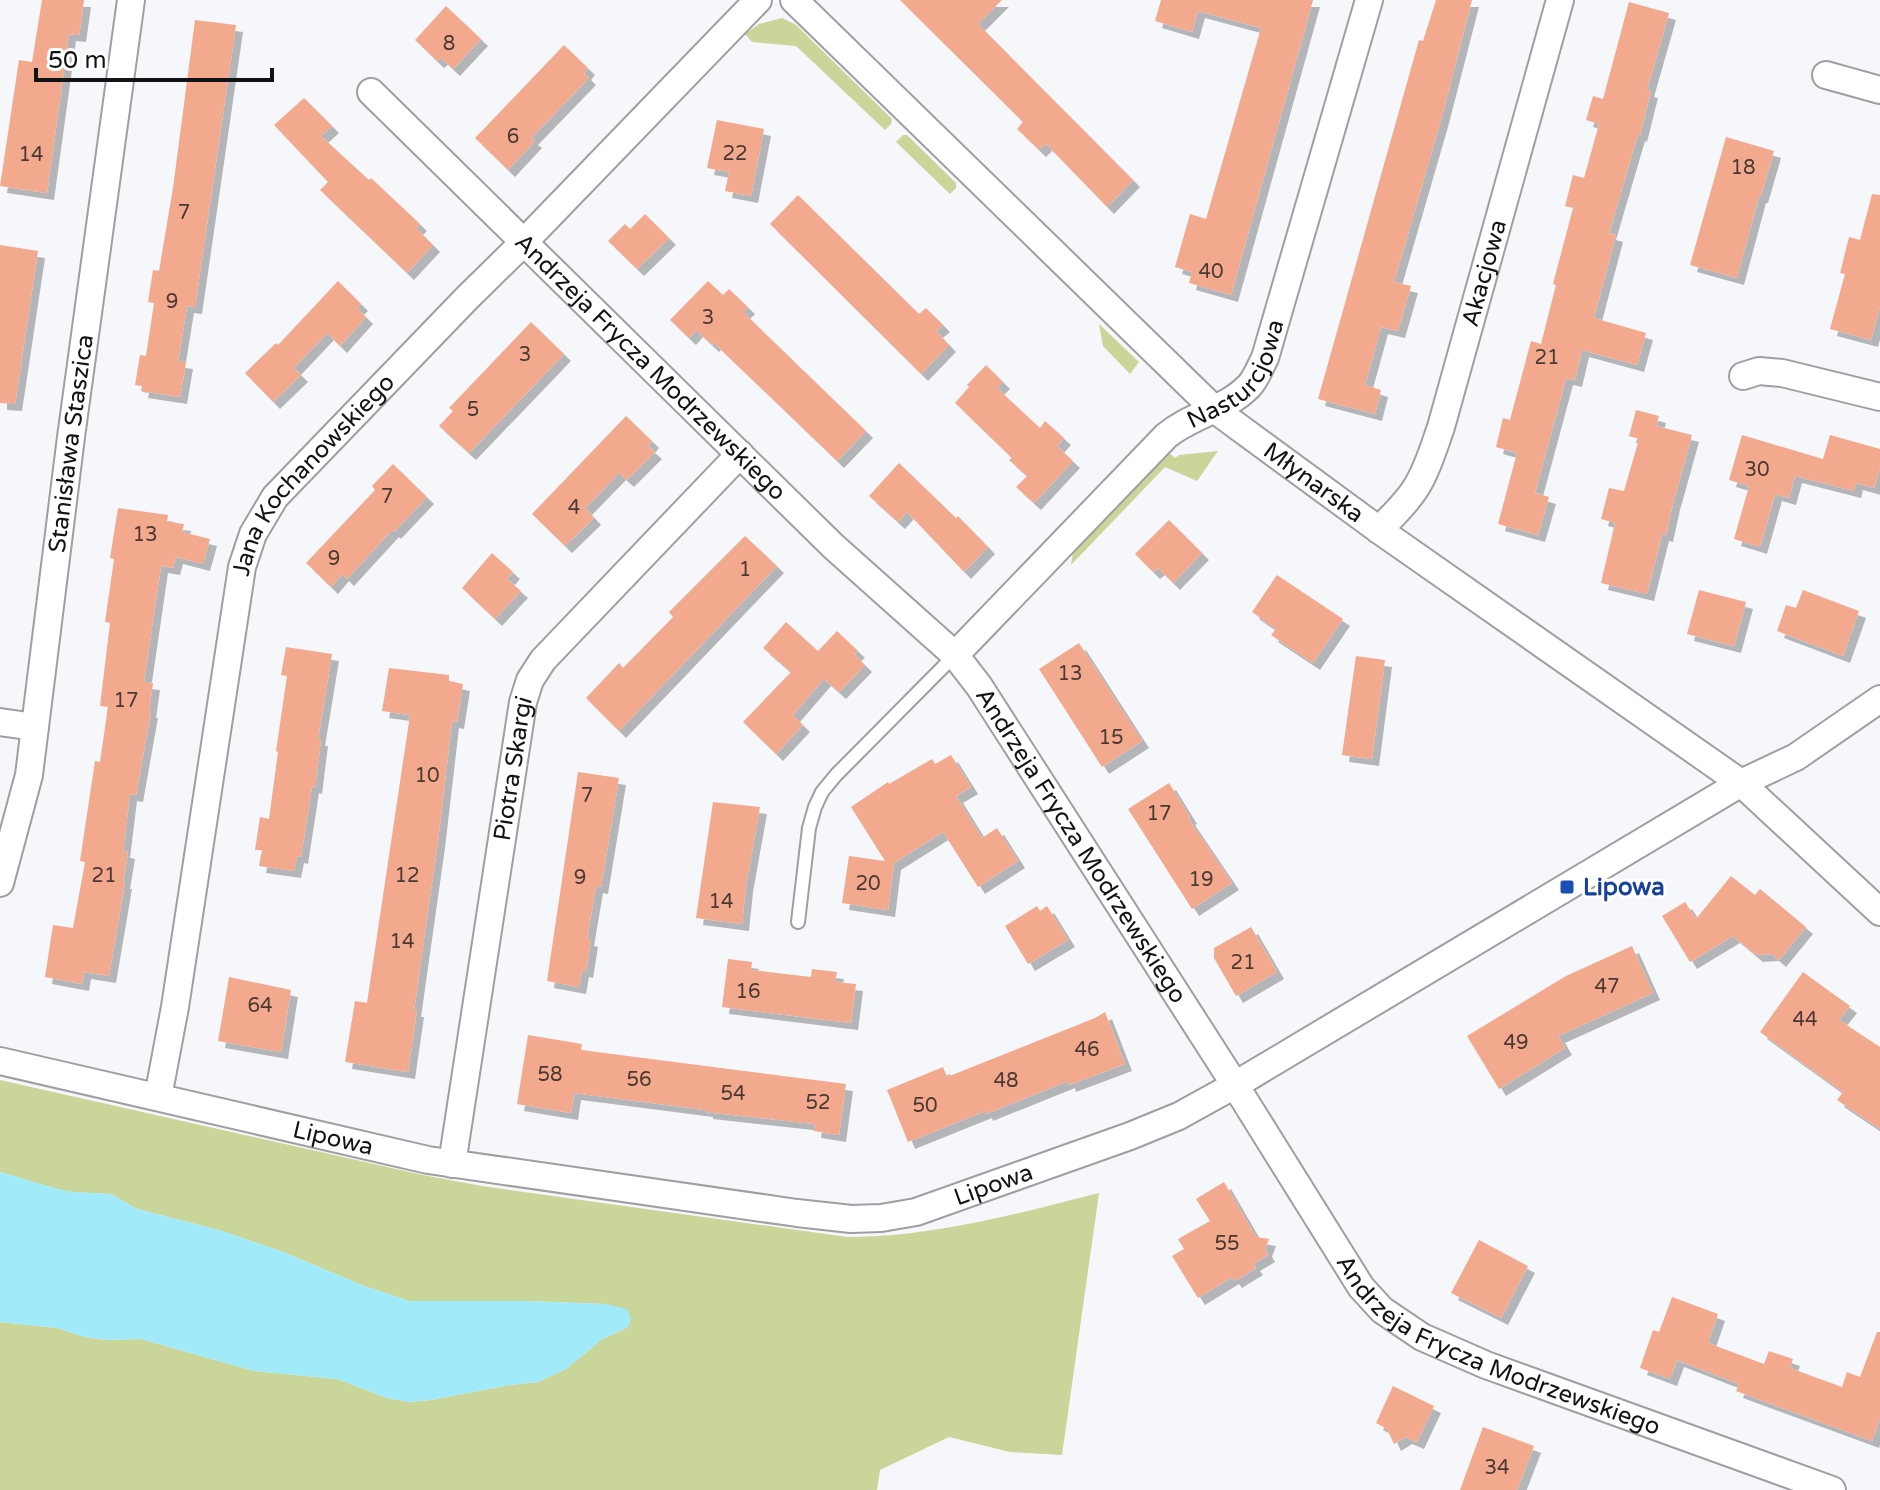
<svg xmlns="http://www.w3.org/2000/svg" width="1880" height="1490" viewBox="0 0 1880 1490" font-family="'Varela Round',sans-serif">
<defs>
<filter id="shadow"><feDropShadow dx="7" dy="7" stdDeviation="0" flood-color="#0004"/></filter>
</defs>
<rect width="100%" height="100%" fill="#f6f7fb"/>
<g fill="#c9d599">
<path d="M782,18l13,6 97,95 -1,5 -6,6 -89,-84 -44,-4 -7,-8 14,-10z"/>
<path d="M903,135h4l49,48v5l-6,6 -54,-52z"/>
<path d="M1099,324l40,38 -9,12 -27,-28z"/>
<path d="M1218,451l-21,30 -32,-14 -94,98 2,-13 95,-100 7,6 4,-3z"/>
<path d="M0,1080l423,95 59,11 365,51c86,0 169,-23 252,-44l-37,262 -52,-3 -61,-15 -69,33 -3,20h-877v-168l57,6 28,9 21,3 35,-1 113,32 83,8 50,19 22,4 22,-2 79,-15 28,-3 28,-13 35,-29 27,-13 -23,-23 -77,-3h-119l-45,-15 -81,-34 -61,-21 -85,-22 -26,-15 -38,-2 -16,-3 -57,-17z"/>
</g>
<path fill="#a0eaf9" d="M0,1172l57,17 16,3 38,2 26,15 85,22 61,21 81,34 45,15h119l77,3 22,5 4,9 -3,9 -27,13 -35,29 -28,13 -28,3 -79,15 -22,2 -22,-4 -50,-19 -83,-8 -113,-32 -35,1 -21,-3 -28,-9 -57,-6z"/>
<g fill="#f2a98e" filter="url(#shadow)">
<path d="M42,0h42l-5,35 -10,-1 -22,159 -47,-7 19,-126 13,2z"/>
<path d="M900,0h102l-24,24 155,156 -26,27 -59,-61 -3,-2 -6,6 -22,-21 6,-7z"/>
<path d="M1161,0h152l-82,295 -42,-12 3,-11 -17,-5 15,-53 16,5 55,-191 -63,-17 -6,21 -37,-11z"/>
<path d="M1436,0h36l-31,120 -47,162 17,4 -13,45 -17,-4 -16,58 16,5 -6,24 -57,-15 101,-359 4,1z"/>
<path d="M1629,2l40,11 -22,77 4,1 -11,44 -2,-1 -29,99 7,2 -22,83 52,15 -9,32 -55,-15 -7,30 -9,-2 -31,115 14,4 -11,38 -40,-11 19,-71 -21,-6 7,-29 7,2 21,-79 10,3 15,-59 -3,-1 20,-76 -8,-2 8,-31 11,3 15,-54 -13,-4 7,-24 10,3z"/>
<path d="M446,6l35,33 -28,30 -12,-11 -4,3 -22,-21z"/>
<path d="M195,20l41,5 -41,282 -8,-1 -9,55 8,1 -6,35 -39,-6 1,-5 -7,-1 5,-30 6,1 8,-53 -6,-1 5,-32 6,1 14,-83z"/>
<path d="M564,45l24,23 -4,5 5,5 -58,60 4,3 -27,29 -33,-32z"/>
<path d="M304,98l28,28 -11,10 48,44 2,-2 49,46 -4,4 17,17 -26,28 -87,-83 8,-8 -54,-57z"/>
<path d="M717,120l47,9 -13,67 -26,-5 4,-19 -22,-4z"/>
<path d="M1726,137l48,14 -13,45h-2l-22,82 -47,-13z"/>
<path d="M1872,194l8,1v111l-9,34 -41,-11 15,-55 -5,-1 9,-36 11,3z"/>
<path d="M798,195l121,119 7,-6 17,17 -7,6 13,14 -28,29 -151,-150z"/>
<path d="M645,214l24,24 -32,31 -29,-28 17,-17 5,5z"/>
<path d="M0,245l38,6 -23,153 -15,-1z"/>
<path d="M338,281l23,23 -4,4 9,9 -26,29 -13,-13 -33,35 7,7 -28,27 -28,-29 31,-30 2,2z"/>
<path d="M708,281l15,14 6,-6 19,18 -5,5 123,119 -29,30 -123,-118 -2,2 -16,-15 -7,8 -19,-18z"/>
<path d="M531,322l33,32 -95,99 -30,-27 14,-15 -4,-3z"/>
<path d="M986,365l17,17 -6,6 43,40 5,-7 19,17 -7,8 16,15 -39,42 -18,-16 11,-11 -18,-16 3,-2 -57,-55 14,-16 -2,-2z"/>
<path d="M1636,410l23,6 -3,10 36,9 -19,68 -7,32 -4,-1 -15,60 -46,-11 14,-60 -14,-4 8,-31 15,3 15,-52 -10,-3z"/>
<path d="M626,416l26,25 -4,5 7,6 -28,28 -8,-7 -34,35 9,10 -29,28 -33,-32z"/>
<path d="M1742,435l81,24 7,-24 50,14v19l-6,20 -18,-5 -2,8 -59,-15 -6,22 -14,-4 -15,53 -26,-8 15,-53 -20,-6z"/>
<path d="M899,463l57,55 2,-2 30,31 -24,25 -57,-60 -9,10 -29,-26z"/>
<path d="M393,464l34,33 -33,35 -2,-2 -45,49 -5,-5 -11,13 -25,-24 69,-73 -3,-4z"/>
<path d="M118,508l50,7 -1,7 17,2 -2,8 28,7 -7,25 -27,-7 -3,11 -12,-2 -17,116 9,1 -4,28h2l-15,84 -6,-1 -7,57 5,1 -5,30h2l-16,94 -25,-4 -2,12 -37,-7 8,-52 20,3 12,-66 -5,-1 15,-100 5,1 8,-55 -8,-1 10,-83 -5,-1 9,-63 -4,-1z"/>
<path d="M1169,520l33,33 -29,30 -15,-15 -5,4 -18,-18z"/>
<path d="M745,536l32,30 -158,165 -33,-33 33,-35 4,5 50,-51 -4,-5z"/>
<path d="M492,553l21,19 -6,7 14,12 -26,28 -33,-31z"/>
<path d="M1277,575l66,44 -30,44 -42,-28 5,-6 -24,-17z"/>
<path d="M1699,590l47,12 -12,44 -47,-12z"/>
<path d="M1803,590l56,21 -16,45 -66,-25 9,-26 10,3z"/>
<path d="M786,622l32,29 19,-20 21,20 -4,3 11,11 -26,27 -15,-13 -31,36 10,10 -27,29 -33,-32 48,-50 -28,-24z"/>
<path d="M1079,643l63,98 -40,26 -63,-98z"/>
<path d="M286,647l46,7 -14,85h3l-6,48 -3,-1 -11,71 -4,-1 -3,15 -35,-5 3,-16h-7l5,-33 9,2 9,-67 -2,-1 11,-75 -6,-1z"/>
<path d="M1356,656l29,4 -13,99 -30,-4z"/>
<path d="M389,668l60,7v6l14,3 -6,38 -5,-1 -14,120 -24,169h3l-9,62 -63,-10 10,-61 12,2 43,-288 -28,-4z"/>
<path d="M951,755l20,32 -15,9 26,42 15,-10 21,33 -40,26 -35,-55 -49,31 -6,47 -46,-7 7,-47 36,5 -34,-54 37,-25 1,2 43,-25 3,5z"/>
<path d="M578,772l41,6 -18,109 -5,-1 -9,53 4,1 -5,31 -4,-1 -3,17 -32,-6z"/>
<path d="M1169,783l21,34 -2,1 44,65 -40,26 -64,-100z"/>
<path d="M713,802l47,5 -14,78 -4,39 -46,-6z"/>
<path d="M1731,876l24,19 5,-6 46,38 -27,33 -7,-6 -16,1 -23,-19 -43,26 -28,-46 23,-14 11,17z"/>
<path d="M1037,906l3,5 7,-5 21,34 -40,24 -23,-38z"/>
<path d="M1251,927l26,45 -41,24 -22,-38v-10z"/>
<path d="M1632,946l21,47 -95,43 7,12 -66,41 -32,-53 99,-60z"/>
<path d="M728,959l24,3 -1,8 60,7 1,-8 25,3 -2,10 21,2 -5,39 -129,-16z"/>
<path d="M1803,972l47,34 -11,14 41,27v82l-43,-29 6,-8 -83,-60z"/>
<path d="M229,977l62,13 -10,62 -63,-11z"/>
<path d="M1105,1012l20,52 -56,21 -1,-4 -82,33 -1,-3 -77,31 -21,-52 56,-23 4,10 148,-59z"/>
<path d="M528,1035l54,9 -1,6 265,34 -7,51 -25,-4 1,-7 -109,-12v-2l-132,-17 -3,20 -54,-9z"/>
<path d="M1224,1182l32,55 13,2 -4,11 3,5 -15,9 3,4 -21,13 -3,-4 -34,21 -26,-42 12,-7 -6,-10 32,-18 -14,-22z"/>
<path d="M1479,1240l49,26 -27,52 -50,-25z"/>
<path d="M1672,1297l46,17 -10,29 56,21 5,-13 24,8 -3,9 52,19 5,-15 13,5 17,-45h3v86l-8,23 -136,-50 3,-7 -62,-24 -7,19 -30,-11 13,-38 6,2z"/>
<path d="M1393,1386l41,20 -17,36 -12,-5 -11,7 -7,-15 -11,-6z"/>
<path d="M1483,1427l51,19 -17,44h-57z"/>
</g>
<g fill="none" stroke-linecap="round" stroke-linejoin="round">
<g stroke="#9e9fa2" stroke-width="16">
<path id="service" d="M798,922l11,-94 6,-21 7,-15 14,-17 119,-120"/>
</g>
<g stroke="#9e9fa2" stroke-width="30">
<g id="minor">
<path id="s1" d="M794,0l420,409 165,121 362,253 139,129"/>
<path d="M1826,75l54,15"/>
<path id="s2" d="M371,92l462,454 122,109 24,31 256,399 126,202 21,23 40,27 64,28 346,125"/>
<path d="M1743,376l16,-5 23,2 98,24"/>
<path id="s3" d="M1379,530c13,-14 28,-27 38,-44 11,-18 17,-39 24,-59l119,-427"/>
<path id="s4" d="M955,655l211,-219c25,-21 60,-26 83,-50 7,-7 11,-19 16,-28l104,-358"/>
<path d="M0,722l35,5"/>
<path id="s5" d="M0,883l29,-108 42,-338 60,-437"/>
<path id="s6" d="M0,1061l428,99 369,53 54,6 30,-1 35,-6 214,-76 49,-20 56,-31 506,-302 55,-26 84,-58"/>
<path id="s7" d="M158,1097l17,-90 67,-440 11,-33 22,-37 192,-199 56,-55 235,-243"/>
<path id="s8" d="M452,1164l71,-462 7,-22 13,-20 197,-206"/>
</g>
</g>
<use href="#service" stroke="#fff" stroke-width="12"/>
<use href="#minor" stroke="#fff" stroke-width="26"/>
</g>
<rect fill="#1a4fb4" stroke="#fff" stroke-width="3" x="1559" y="879" width="16" height="16" rx="4"/>
<g text-anchor="middle" stroke-width="6" stroke-linejoin="round" paint-order="stroke">
<g font-size="20" fill="#4a3832">
<text x="449" y="50">8</text>
<text x="513" y="143">6</text>
<text x="735" y="160">22</text>
<text x="31" y="161">14</text>
<text x="1743" y="174">18</text>
<text x="184" y="219">7</text>
<text x="1211" y="278">40</text>
<text x="172" y="308">9</text>
<text x="708" y="324">3</text>
<text x="525" y="361">3</text>
<text x="1547" y="364">21</text>
<text x="473" y="416">5</text>
<text x="1757" y="476">30</text>
<text x="387" y="503">7</text>
<text x="574" y="514">4</text>
<text x="145" y="541">13</text>
<text x="334" y="565">9</text>
<text x="745" y="576">1</text>
<text x="1070" y="680">13</text>
<text x="126" y="707">17</text>
<text x="1111" y="744">15</text>
<text x="427" y="782">10</text>
<text x="587" y="802">7</text>
<text x="1159" y="820">17</text>
<text x="104" y="882">21</text>
<text x="407" y="882">12</text>
<text x="580" y="884">9</text>
<text x="1201" y="886">19</text>
<text x="868" y="890">20</text>
<text x="721" y="908">14</text>
<text x="402" y="948">14</text>
<text x="1243" y="969">21</text>
<text x="1607" y="993">47</text>
<text x="748" y="998">16</text>
<text x="260" y="1012">64</text>
<text x="1805" y="1026">44</text>
<text x="1516" y="1049">49</text>
<text x="1087" y="1056">46</text>
<text x="550" y="1081">58</text>
<text x="639" y="1086">56</text>
<text x="1006" y="1087">48</text>
<text x="733" y="1100">54</text>
<text x="818" y="1109">52</text>
<text x="925" y="1112">50</text>
<text x="1227" y="1250">55</text>
<text x="1497" y="1474">34</text>
</g>
<g font-size="24" fill="#121314" stroke="#fff">
<text dy="8" stroke="none"><textPath href="#s3" startOffset="282">Akacjowa</textPath></text>
<text dy="8" stroke="none"><textPath href="#s2" startOffset="392">Andrzeja Frycza Modrzewskiego</textPath></text>
<text dy="8" stroke="none"><textPath href="#s4" startOffset="402">Nasturcjowa</textPath></text>
<text dy="8" stroke="none"><textPath href="#s5" startOffset="446">Stanisława Staszica</textPath></text>
<text dy="8" stroke="none"><textPath href="#s7" startOffset="654">Jana Kochanowskiego</textPath></text>
<text dy="8" stroke="none"><textPath href="#s1" startOffset="710">Młynarska</textPath></text>
<text dy="8" stroke="none"><textPath href="#s8" startOffset="400">Piotra Skargi</textPath></text>
<text dy="8" stroke="none"><textPath href="#s2" startOffset="1040">Andrzeja Frycza Modrzewskiego</textPath></text>
<text dy="8" stroke="none"><textPath href="#s6" startOffset="342">Lipowa</textPath></text>
<text dy="8" stroke="none"><textPath href="#s6" startOffset="1014">Lipowa</textPath></text>
<text dy="8" stroke="none"><textPath href="#s2" startOffset="1712">Andrzeja Frycza Modrzewskiego</textPath></text>
</g>
<g font-size="24" font-weight="bold" fill="#164399" stroke="#fff" text-anchor="start">
<text x="1583" y="895">Lipowa</text>
</g>
</g>
<path d="M36 68v12h236v-12" fill="none" stroke="#121314" stroke-width="4"/>
<text x="48" y="68" font-size="24" fill="#121314" stroke="#ffffff" stroke-width="6" paint-order="stroke">50 m</text>
</svg>
